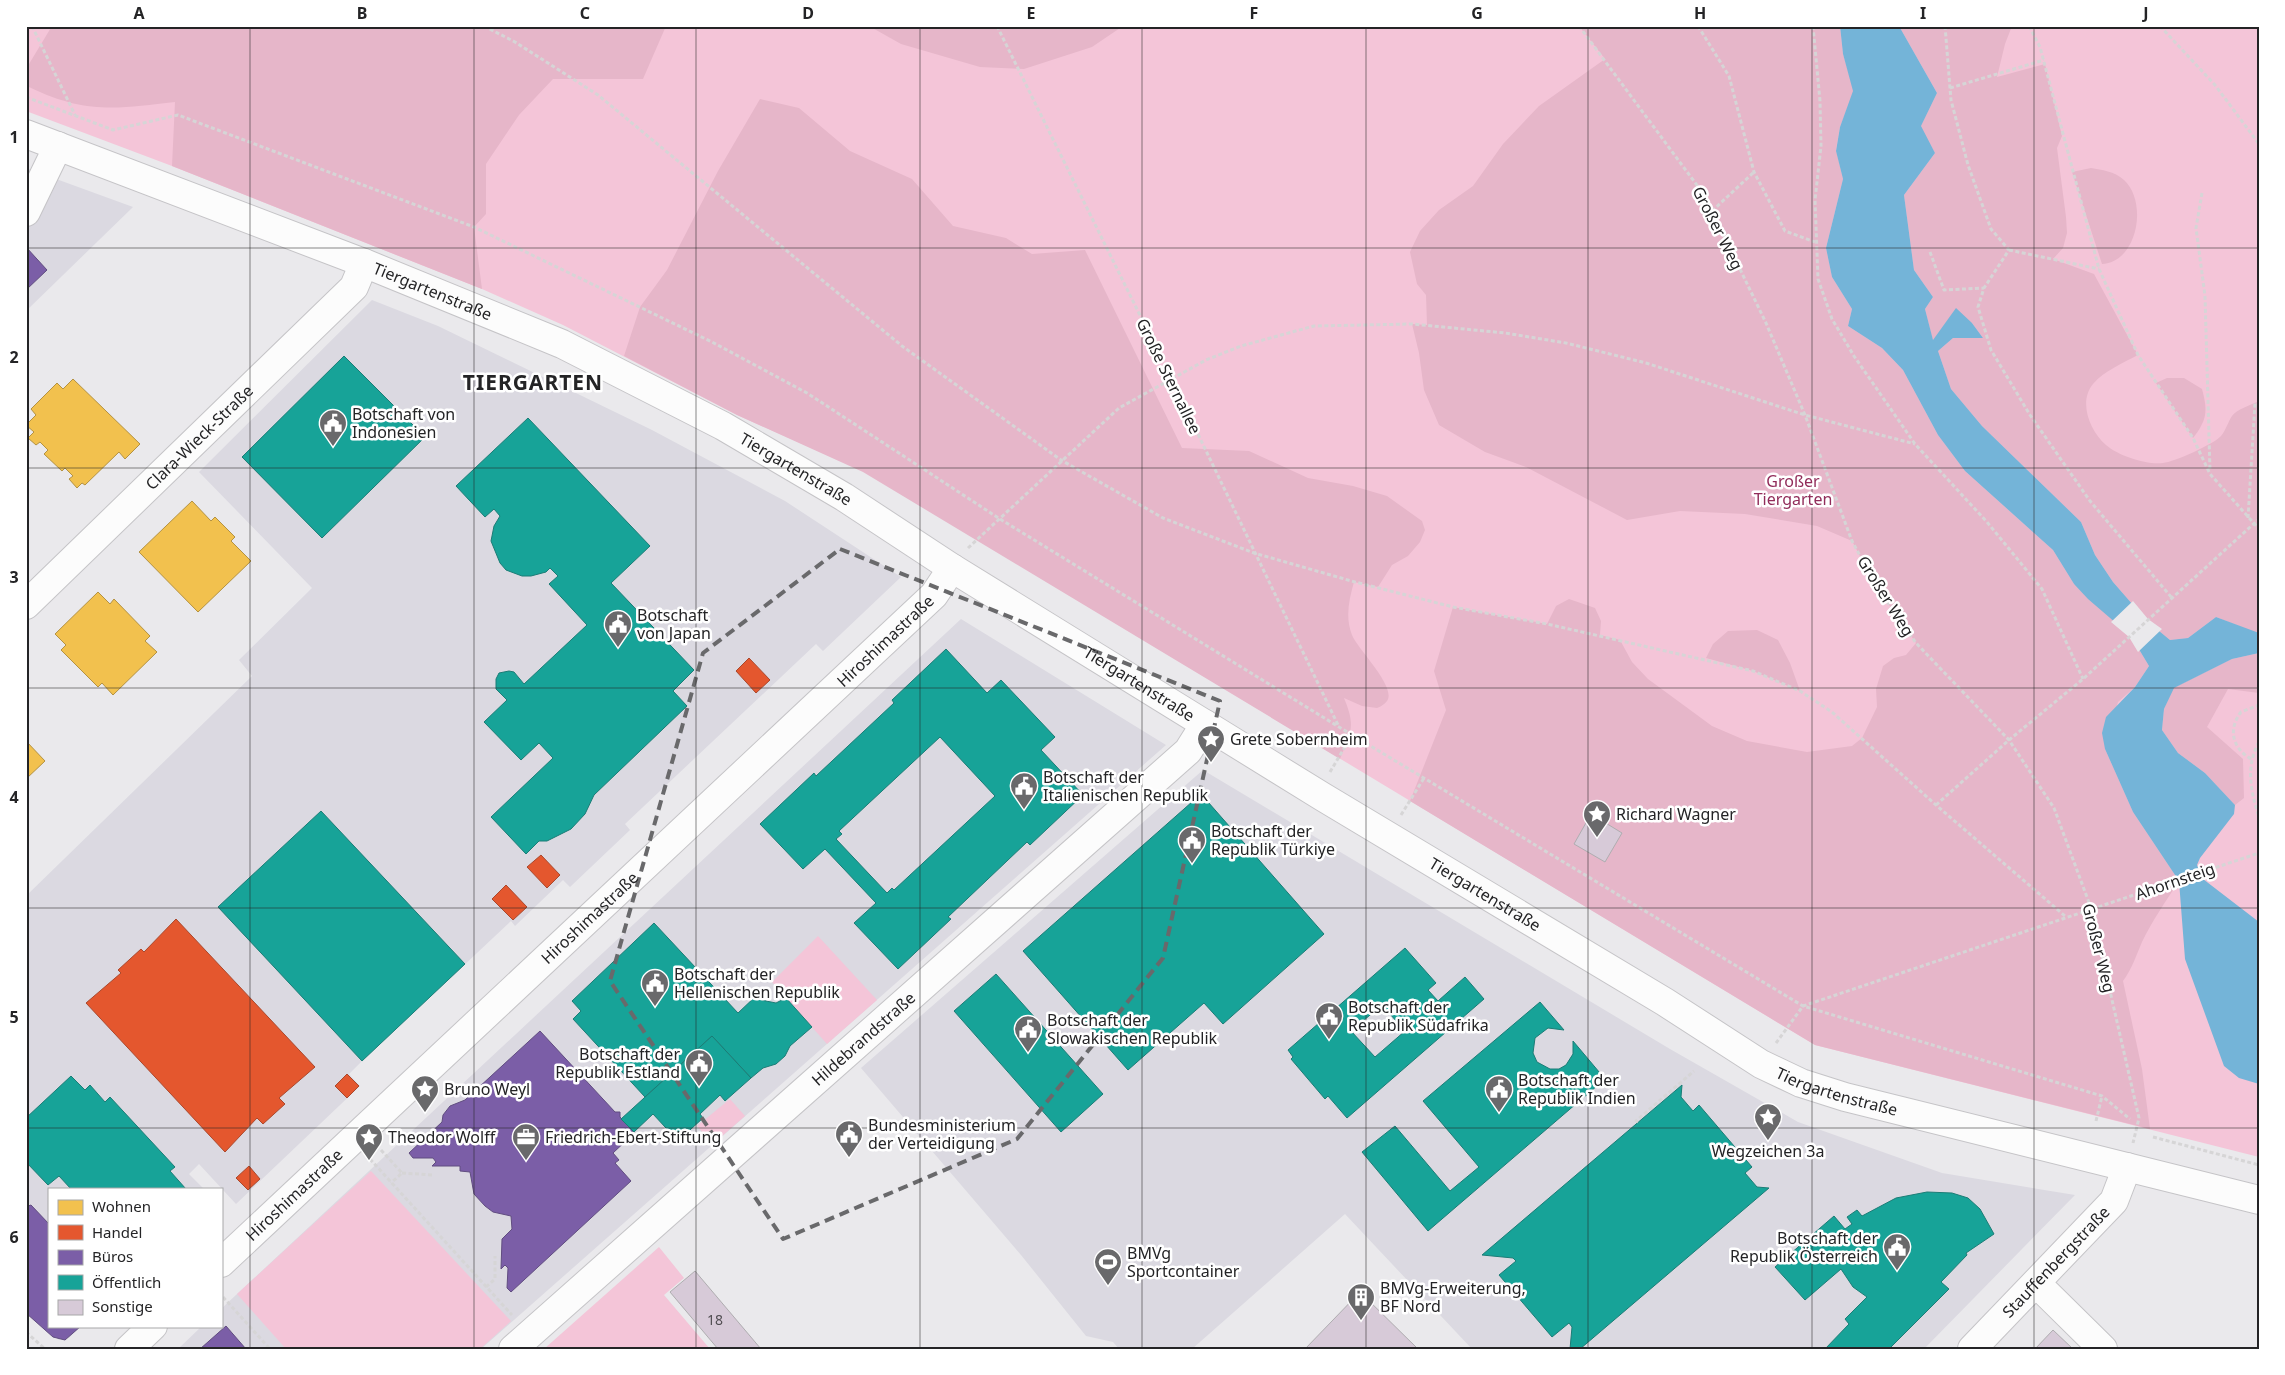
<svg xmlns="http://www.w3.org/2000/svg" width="2285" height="1375" viewBox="0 0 2285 1375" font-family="'Noto Sans',sans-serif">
<rect width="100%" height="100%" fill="#eae9ec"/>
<g fill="#dbd9e1">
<path d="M26,168l107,39 -107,104z"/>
<path d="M372,300l66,26 214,104 133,71 116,76 -78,74 -7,-7 -191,180 5,6 -60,57 -7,-7 -48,46 -4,-5 -149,140 -13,13 11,12 -124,118 -37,-40 -10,10 15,15h-155v137h32l-12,12 -10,2 -33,-27v-417l226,-220 -13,-16 73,-72 -113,-116z"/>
<path d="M961,619l205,126 -685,604h-303l24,-23h19v-17z"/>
<path d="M1203,770l467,279 128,73 144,51 133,22 -151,154h-452l-127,-135 -153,135h-73l-6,-7 -27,-6 -65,-81 -160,-187z"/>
</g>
<g fill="#f4c5d8">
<path d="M26,26h2233v1131l-444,-112 -952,-574 -126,-56 -174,-90 -81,-36 -310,-123 -146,-55z"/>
<path d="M818,936l59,64 -50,44 -55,-62z"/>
<path d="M730,1099l15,17 -32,28 -16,-18z"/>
<path d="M371,1171l140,150 -31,28h-194l-49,-55z"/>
<path d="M659,1247l25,31 -20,17 46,54h-166z"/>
</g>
<g fill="#e6b6c9">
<path d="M52,26h614l-23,53h-90l-34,36 -33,49v50l-12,13 8,62 -310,-123 3,-64c-58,7 -91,12 -146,-15v-23z"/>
<path d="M869,26h254l-31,21 -68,22 -44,-2 -79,-23z"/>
<path d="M1579,26h261l3,28 11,37 -14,36 -4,23 7,29 -17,69 6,29 20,32 -4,17 34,22 21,22 35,65 27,36 88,79 21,34 57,52 18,30 -14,21 -17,15 -13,47 28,63 46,69c-13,20 -27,40 -37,61 -6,14 -10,27 -19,39l19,88 8,60 -335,-84 -405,-244 36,-91 -12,-39 19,-64 94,17 9,-18 13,-7 26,9 6,13 -1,14 20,5 12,22 16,17 64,47 35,15 60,11 45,-6 10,-8 15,-31 -1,-18 7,-23 11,-8 12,-3 10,-12 -39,-55 -25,-47 -35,-15 -72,-12 -65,-3 -53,9 -101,-53 -41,-15 -46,-27 -15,-35 -5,-37 -7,-29 15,1 -1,-30 -9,-11 -7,-32 10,-21 19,-21 34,-24 30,-42 36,-38 66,-47z"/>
<path d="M1899,26h113l-7,18 -8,33 48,-13 17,72 -5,12 9,69 1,16 -4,15 -10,11 41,15 44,81c-15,8 -34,16 -45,29 -15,18 -3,47 13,61 13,11 40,20 57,18 11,-1 51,-19 58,-27 5,-6 7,-14 11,-20 5,-7 19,-11 27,-15v233l-43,-17 -28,21 -18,2 -23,-19 -34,-39 -18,-27 -14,-33 -99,-96 -31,-37 -13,-38 15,-13h30l-11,-15 -39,18 -8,-32 8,-12 -19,-27 -10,-75 31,-42 -15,-26 17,-34z"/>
<path d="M760,99l39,9 51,43 62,28 41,47 53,12 26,16 53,-4 97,198 67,3 59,27 45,8 34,10 35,25 3,9 -5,12 -12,14 -16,9 -14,22 -24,-5c-5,18 -9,35 -2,53 6,15 45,52 35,66 -2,3 -7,6 -10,7l-15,-2 -18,-8c12,29 7,33 -4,61l-477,-287 -126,-57 -113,-59 16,-49 27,-37 51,-99z"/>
<path d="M2091,168c11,2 23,3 33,12 24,22 14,82 -22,84l-30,-92z"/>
<path d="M2167,378h17l18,11c6,22 5,31 -9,49l-37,-55z"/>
<path d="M1757,630l21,10 12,23 10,28 -47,-20 -47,-13 7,-14 15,-13z"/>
<path d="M2259,653v40l-31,-4 -21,38 36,32 1,39 -9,7 -30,-32 -27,-20 -16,-23 2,-21 9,-21 59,-29z"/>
</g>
<path fill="#74b4d8" d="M1840,26h59l38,67 -16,33 14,27 -31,42 10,75 19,27 -8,12 8,31 23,-32 16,15 11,15h-30l-15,13 13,38 31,37 99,96 14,33 18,27 34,39 23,19 18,-2 28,-21 43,16v20l-27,6 -58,29 -10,21 -2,21 16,23 27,20 30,32 -1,9 -34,44 -3,7 6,14 56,43v162l-20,-6 -15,-12 -39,-107 -6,-78 -46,-69 -28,-63 -3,-16 4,-16 29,-30 14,-21 -18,-30 -43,-37 -14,-15 -21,-34 -88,-79 -27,-36 -35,-65 -21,-22 -34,-22 4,-17 -20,-32 -6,-29 17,-69 -7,-28 4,-24 13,-36 -10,-37z"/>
<path fill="#eae9ec" d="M2133,601l15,18 14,10 -24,23 -9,-15 -18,-15z"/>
<g fill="#f2c14e" stroke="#b49242">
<path d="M73,379l67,65 -15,15 -6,-7 -34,33 -3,-2 -5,5 -8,-9 4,-3 -8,-8 -3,3 -18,-17 4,-4 -8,-8 -4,3 -8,-7 6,-6 -8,-7 10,-10 -5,-6 26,-26 6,6z"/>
<path d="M192,501l19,20 4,-4 20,20 -4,4 20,20 -53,51 -59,-60z"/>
<path d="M98,592l12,12 4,-5 36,37 -5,5 12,11 -44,43 -11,-12 -4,4 -37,-37 5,-5 -11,-11z"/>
<path d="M26,741l19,20 -19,18z"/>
</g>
<g fill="#e4572e" stroke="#aa482c">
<path d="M749,658l21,22 -14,13 -20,-22z"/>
<path d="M541,855l19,20 -13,13 -20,-21z"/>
<path d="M506,885l21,22 -14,13 -21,-21z"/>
<path d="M176,919l139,148 -36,31 6,6 -22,20 -6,-6 -32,34 -139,-149 35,-30 -3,-3 23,-21 3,3z"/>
<path d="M347,1074l12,12 -12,12 -12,-12z"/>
<path d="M249,1166l11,13 -12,11 -12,-12z"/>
</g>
<g fill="#7b5ea7" stroke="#614d80">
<path d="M26,247l21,23 -21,20z"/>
<path d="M540,1031l75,81h5v5l13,14 -5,4 2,2 -17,16 6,7 -4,3 16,18 -120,111 -4,-4 1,-20 -3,-3 -4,4 1,-30 10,-10 -1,-13 -18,-4 -8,-6 -11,-12 -4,-22 -10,-1v-5h-28l4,-4 -3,-4h-20l-4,-5 33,-31 1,-7 7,-9 15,-6z"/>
<path d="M26,1203l2,3 3,-1 18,19v102h32l-16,14 -12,-3 -27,-24z"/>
<path d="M226,1326l20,23h-46z"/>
</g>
<g fill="#17a398" stroke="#1b7d76" fill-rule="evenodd">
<path d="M344,356l81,81 -103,101 -80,-81z"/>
<path d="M528,418l122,128 -39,37 83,87 -21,21 14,15 -93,89 -9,19 -14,15 -24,12h-8l-13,13 -35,-37 62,-59 -14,-15 -18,17 -37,-38 23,-22 -11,-11v-10l3,-6 10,-2 5,1 10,12 63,-59 -38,-41 9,-8 -8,-8 -4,4 -15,4h-9l-16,-6 -6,-7 -9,-22 3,-15 6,-10 -6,-7 -9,8 -29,-31z"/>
<path d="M946,649l41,44 14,-13 54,57 -14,13 42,45 -53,50 -3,-3 -79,75 3,2 -53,50 -44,-46 22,-20 -51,-54 -22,20 -43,-45 54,-51 2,3 78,-73 -2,-3zM940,737l55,59 -101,94 -2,-2 -5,5 -51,-54 6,-5 -3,-3z"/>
<path d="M1201,794l123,140 -101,90 -19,-21 -76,67 -105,-119z"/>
<path d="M321,811l144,153 -103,97 -144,-154z"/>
<path d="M654,923l84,90 18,-17 5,4 15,3 10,-5 26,29 -22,19 -5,10 -9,8 -13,4 -12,10 -39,-42 -67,61 -72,-78 8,-8 -9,-10z"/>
<path d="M1405,948l31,35 -8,7 10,11 27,-24 19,22 -137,119 -19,-22 -3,3 -34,-40 2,-2 -5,-7zM1382,1005l23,26 -30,26 -24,-26z"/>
<path d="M996,974l107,120 -42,38 -107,-121z"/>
<path d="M1540,1002l24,28 -16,-2 -13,10 -2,15 4,9 13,7h9l7,-4 7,-11v-13l32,38 -177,152 -66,-79 33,-26 55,65 29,-24 -56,-66z"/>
<path d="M712,1036l39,42 -26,23 -5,-6 -20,19 3,4 -25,23 -25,-27 -19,18 -13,-13z"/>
<path d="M71,1076l14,14 5,-5 15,17 5,-5 65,70 -5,4 16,18h-115l-12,-13 -11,9 -22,-23v-44z"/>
<path d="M1682,1085l-1,12 12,14 6,-6 53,62 -7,6 12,14 12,1 -189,161h-10l2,-22 -3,-4 -17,14 -53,-62 17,-14 -3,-3 -31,-3z"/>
<path d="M1927,1192l25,1 16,5 12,11 14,25 -28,19 1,2 -26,27 8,7 -60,60h-64l24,-25 -4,-5 22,-22 -14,-10 -12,-18 -36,31 -30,-33 59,-51 11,13 7,-5 -5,-7 10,-7 5,6 34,-18z"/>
</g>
<g fill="#d7cad8" stroke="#afadb0">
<path d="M1591,814l31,19 -17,29 -31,-18z"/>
<path d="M695,1271l66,78h-43l-48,-57z"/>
<path d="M1360,1292l58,57h-113z"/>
<path d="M2053,1330l20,19h-38z"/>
</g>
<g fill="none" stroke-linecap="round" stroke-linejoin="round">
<g stroke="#c5c4c7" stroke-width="30">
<g id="minor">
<path d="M26,212l32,-66"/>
<path id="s1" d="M26,605l328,-318 10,-24"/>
<path id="s2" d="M221,1263l713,-668 18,-27"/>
<path d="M2036,1283l67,66"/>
<path d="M129,1349l24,-23"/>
<path id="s3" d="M513,1349l675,-598 17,-27"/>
<path id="s4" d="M1972,1349l142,-148 13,-34"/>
</g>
</g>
<g stroke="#c5c4c7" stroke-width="30">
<g id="major">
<path id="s5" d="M26,134l338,129 198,81 161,82 121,71 108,71 371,229 342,205 96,62 40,19 44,14 414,103"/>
</g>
</g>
<g stroke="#d6d5d6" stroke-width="3" stroke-dasharray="4 2.5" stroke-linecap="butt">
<path d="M32,26l43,89"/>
<path d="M484,26l31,16 83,53 304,251 159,114 102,58 91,35 101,29 98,25 94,17 206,47 47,20 32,21 104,93 129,111"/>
<path d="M997,26l174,352 168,349"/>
<path d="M1579,26l120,162 13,23 54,112 39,92 47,126 25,46 39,56 93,97 45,68 37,100 48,210 -6,25"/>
<path d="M1698,26l31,50 25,96 31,59 30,11"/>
<path d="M1813,26l7,75 1,45 -6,54 3,79 14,40 22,37 61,88 72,78 55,67 41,90"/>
<path d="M1945,26l6,74 17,65 23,64 18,21 -25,38 -6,19 13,43 39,65 60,86 82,97"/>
<path d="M2029,26l11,21 59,222 39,86 55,83 17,36 49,55"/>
<path d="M2160,26l55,59 44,59"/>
<path d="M2257,57h2"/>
<path d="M1950,88l94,-28"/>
<path d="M26,97l87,33 65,-15 296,112 238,115 95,51 193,126 339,208 464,279 299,90 28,23"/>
<path d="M2202,193l-6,35 9,68 5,175"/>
<path d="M1712,211l42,-39"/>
<path d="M2009,250l90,19"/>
<path d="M1930,252l14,38 40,-2"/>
<path d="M2248,518l7,-115"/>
<path d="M968,548l151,-140 87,-48 35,-14 73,-20 98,-2 93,9 61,10 80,20 159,52 110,29"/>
<path d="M2259,742c-14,25 -8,50 0,75"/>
<path d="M2251,759c-19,-11 -23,-30 -10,-47l18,-7"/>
<path d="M1330,772l22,-37"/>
<path d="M1936,805l73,-65 74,-61 176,-160"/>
<path d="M1401,815l23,-37"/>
<path d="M1776,1043l27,-37 456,-153"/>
<path d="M2096,1121l6,-25"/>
<path d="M1638,1122l-2,-1 58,-50"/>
<path d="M2153,1137l106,28"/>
<path d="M381,1150l21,23 -11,10"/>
<path d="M370,1159l142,156"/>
<path d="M402,1173l31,2"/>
<path d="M486,1287l9,-8v-23"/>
<path d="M223,1297l47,52"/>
<path d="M26,1332l19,17"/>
</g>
<use href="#minor" stroke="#fcfcfc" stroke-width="28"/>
<use href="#major" stroke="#fcfcfc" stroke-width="28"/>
</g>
<path fill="none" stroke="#69696b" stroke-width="4" stroke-dasharray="10 6" stroke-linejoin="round" d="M840,549l380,152 -57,257 -146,181 -234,100 -173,-258 93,-328z"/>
<path fill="none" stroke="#242426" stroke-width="1" stroke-opacity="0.55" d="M250,26v1323M474,26v1323M696,26v1323M920,26v1323M1142,26v1323M1366,26v1323M1588,26v1323M1812,26v1323M2034,26v1323M26,248h2233M26,468h2233M26,688h2233M26,908h2233M26,1128h2233"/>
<defs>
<g id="civic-pin" transform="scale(1.4375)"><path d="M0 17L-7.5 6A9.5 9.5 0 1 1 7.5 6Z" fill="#69696b" stroke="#fff"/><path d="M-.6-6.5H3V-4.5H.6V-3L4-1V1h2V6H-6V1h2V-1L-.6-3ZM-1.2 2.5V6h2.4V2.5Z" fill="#fff"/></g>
<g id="sight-pin" transform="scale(1.4375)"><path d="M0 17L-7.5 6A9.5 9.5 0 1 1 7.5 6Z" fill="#69696b" stroke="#fff"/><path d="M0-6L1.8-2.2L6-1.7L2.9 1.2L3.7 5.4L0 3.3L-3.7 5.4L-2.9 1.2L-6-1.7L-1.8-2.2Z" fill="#fff"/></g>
<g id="office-pin" transform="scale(1.4375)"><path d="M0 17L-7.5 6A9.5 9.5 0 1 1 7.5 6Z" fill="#69696b" stroke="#fff"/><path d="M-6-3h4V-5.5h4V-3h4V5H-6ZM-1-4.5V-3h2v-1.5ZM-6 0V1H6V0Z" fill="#fff"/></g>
<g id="stadium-pin" transform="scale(1.4375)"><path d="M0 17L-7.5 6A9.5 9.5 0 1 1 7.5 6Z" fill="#69696b" stroke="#fff"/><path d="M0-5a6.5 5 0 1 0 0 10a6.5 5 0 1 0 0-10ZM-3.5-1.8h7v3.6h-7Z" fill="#fff"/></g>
<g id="building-pin" transform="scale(1.4375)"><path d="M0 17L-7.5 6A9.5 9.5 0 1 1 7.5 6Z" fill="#69696b" stroke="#fff"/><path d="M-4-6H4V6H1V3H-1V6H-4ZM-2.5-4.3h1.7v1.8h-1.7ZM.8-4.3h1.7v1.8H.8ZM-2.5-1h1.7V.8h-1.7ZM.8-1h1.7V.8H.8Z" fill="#fff"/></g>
</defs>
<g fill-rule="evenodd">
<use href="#civic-pin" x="333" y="423"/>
<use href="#civic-pin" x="618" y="624"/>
<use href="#sight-pin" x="1211" y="739"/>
<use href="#civic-pin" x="1024" y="786"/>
<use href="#sight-pin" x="1597" y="814"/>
<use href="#civic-pin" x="1192" y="840"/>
<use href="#civic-pin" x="655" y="983"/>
<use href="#civic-pin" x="1329" y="1016"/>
<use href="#civic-pin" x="1028" y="1029"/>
<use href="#civic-pin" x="699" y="1063"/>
<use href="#sight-pin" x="425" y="1089"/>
<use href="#civic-pin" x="1499" y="1089"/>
<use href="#sight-pin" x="1768" y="1117"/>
<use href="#civic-pin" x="849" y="1134"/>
<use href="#sight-pin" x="369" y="1137"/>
<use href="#office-pin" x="526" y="1137"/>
<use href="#civic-pin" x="1897" y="1247"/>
<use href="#stadium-pin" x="1108" y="1262"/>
<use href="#building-pin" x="1361" y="1297"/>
</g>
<g text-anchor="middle" stroke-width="5" stroke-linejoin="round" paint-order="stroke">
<g font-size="14" fill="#514e52">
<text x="715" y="1325">18</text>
</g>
<g font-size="16" fill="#242426" stroke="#fff">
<text transform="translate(1718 228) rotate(63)" y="6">Großer Weg</text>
<text dy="6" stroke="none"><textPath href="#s5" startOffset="436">Tiergartenstraße</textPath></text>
<text transform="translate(1169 376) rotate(64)" y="6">Große Sternallee</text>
<text dy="6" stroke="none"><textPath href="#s1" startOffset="241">Clara-Wieck-Straße</textPath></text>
<text dy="6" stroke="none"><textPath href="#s5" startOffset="841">Tiergartenstraße</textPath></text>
<text transform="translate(1886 596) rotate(58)" y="6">Großer Weg</text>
<text dy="6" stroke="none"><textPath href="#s2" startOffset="910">Hiroshimastraße</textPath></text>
<text dy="6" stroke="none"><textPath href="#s5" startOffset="1246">Tiergartenstraße</textPath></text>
<text transform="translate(2175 881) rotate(-19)" y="6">Ahornsteig</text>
<text dy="6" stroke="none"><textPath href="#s5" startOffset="1651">Tiergartenstraße</textPath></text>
<text dy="6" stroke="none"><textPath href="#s2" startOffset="505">Hiroshimastraße</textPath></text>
<text transform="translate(2099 948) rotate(76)" y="6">Großer Weg</text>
<text dy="6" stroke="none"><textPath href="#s3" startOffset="468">Hildebrandstraße</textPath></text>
<text dy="6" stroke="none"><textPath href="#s5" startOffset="2056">Tiergartenstraße</textPath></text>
<text dy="6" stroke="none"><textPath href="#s2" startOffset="100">Hiroshimastraße</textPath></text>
<text dy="6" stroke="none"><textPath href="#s4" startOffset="121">Stauffenbergstraße</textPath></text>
</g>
<g font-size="16" fill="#242426" stroke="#fff" text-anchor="start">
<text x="352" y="420">Botschaft von<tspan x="352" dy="18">Indonesien</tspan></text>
<text x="637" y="621">Botschaft<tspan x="637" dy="18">von Japan</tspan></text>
<text x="1230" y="745">Grete Sobernheim</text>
<text x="1043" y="783">Botschaft der<tspan x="1043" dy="18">Italienischen Republik</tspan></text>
<text x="1616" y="820">Richard Wagner</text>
<text x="1211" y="837">Botschaft der<tspan x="1211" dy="18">Republik Türkiye</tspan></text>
<text x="674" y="980">Botschaft der<tspan x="674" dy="18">Hellenischen Republik</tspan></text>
<text x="1348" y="1013">Botschaft der<tspan x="1348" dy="18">Republik Südafrika</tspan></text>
<text x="1047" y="1026">Botschaft der<tspan x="1047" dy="18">Slowakischen Republik</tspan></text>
<text x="680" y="1060" text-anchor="end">Botschaft der<tspan x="680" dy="18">Republik Estland</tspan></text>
<text x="1518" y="1086">Botschaft der<tspan x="1518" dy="18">Republik Indien</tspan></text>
<text x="444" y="1095">Bruno Weyl</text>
<text x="868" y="1131">Bundesministerium<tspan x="868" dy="18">der Verteidigung</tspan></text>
<text x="388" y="1143">Theodor Wolff</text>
<text x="545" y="1143">Friedrich-Ebert-Stiftung</text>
<text x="1768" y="1157" text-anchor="middle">Wegzeichen 3a</text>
<text x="1878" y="1244" text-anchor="end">Botschaft der<tspan x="1878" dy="18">Republik Österreich</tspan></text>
<text x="1127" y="1259">BMVg<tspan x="1127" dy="18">Sportcontainer</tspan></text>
<text x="1380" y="1294">BMVg-Erweiterung,<tspan x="1380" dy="18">BF Nord</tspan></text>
</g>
<g font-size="16" fill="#912c5a" stroke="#fff">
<text x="1793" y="487">Großer<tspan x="1793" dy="18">Tiergarten</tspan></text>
</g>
<g font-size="21" font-weight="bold" letter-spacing="1" fill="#242426" stroke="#fff">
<text x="533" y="390">TIERGARTEN</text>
</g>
</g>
<rect width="2285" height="1375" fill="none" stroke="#ffffff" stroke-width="55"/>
<rect x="48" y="1188" width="175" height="140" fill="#ffffff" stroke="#a7a7a8"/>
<rect x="58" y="1200" width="25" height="15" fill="#f2c14e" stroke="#a7a7a8"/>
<text x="92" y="1212" font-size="15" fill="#242426">Wohnen</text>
<rect x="58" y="1225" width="25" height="15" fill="#e4572e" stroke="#a7a7a8"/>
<text x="92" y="1238" font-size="15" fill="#242426">Handel</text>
<rect x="58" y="1250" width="25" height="15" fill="#7b5ea7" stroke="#a7a7a8"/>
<text x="92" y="1262" font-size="15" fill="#242426">Büros</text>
<rect x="58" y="1275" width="25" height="15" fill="#17a398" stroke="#a7a7a8"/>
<text x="92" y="1288" font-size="15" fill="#242426">Öffentlich</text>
<rect x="58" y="1300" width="25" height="15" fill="#d7cad8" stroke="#a7a7a8"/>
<text x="92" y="1312" font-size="15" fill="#242426">Sonstige</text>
<rect x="28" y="28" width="2230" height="1320" fill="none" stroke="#242426" stroke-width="2"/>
<g font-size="16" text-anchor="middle" font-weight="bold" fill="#242426">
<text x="139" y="19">A</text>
<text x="362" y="19">B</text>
<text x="585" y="19">C</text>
<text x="808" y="19">D</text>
<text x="1031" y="19">E</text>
<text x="1254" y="19">F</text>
<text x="1477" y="19">G</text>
<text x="1700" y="19">H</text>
<text x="1923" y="19">I</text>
<text x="2146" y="19">J</text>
<text x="14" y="143">1</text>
<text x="14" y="363">2</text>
<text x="14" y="583">3</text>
<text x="14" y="803">4</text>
<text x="14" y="1023">5</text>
<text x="14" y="1243">6</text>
</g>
</svg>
